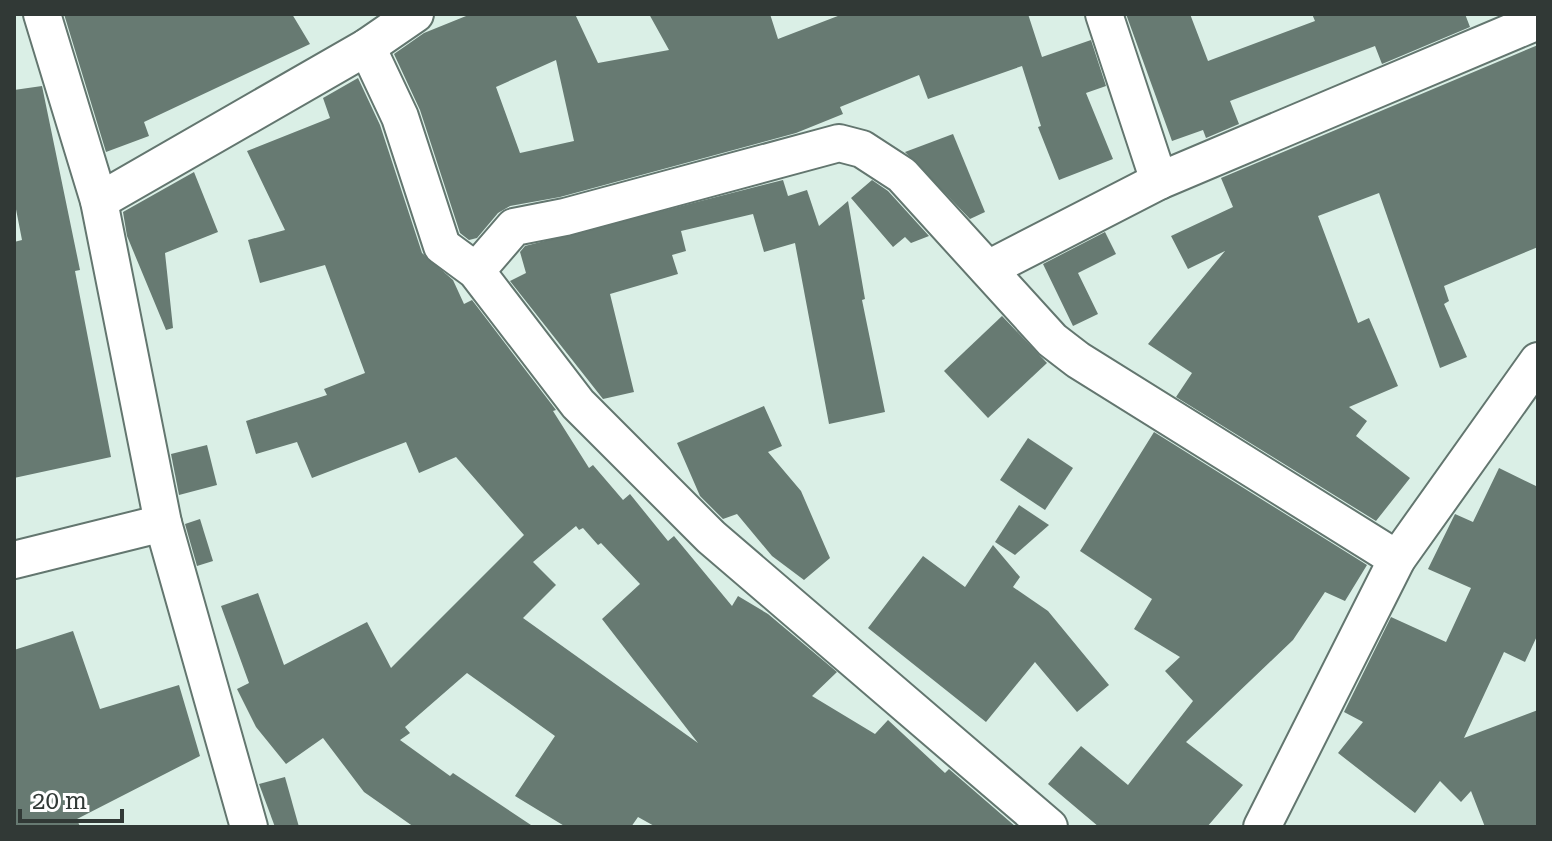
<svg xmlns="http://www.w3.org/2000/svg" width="1552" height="841" viewBox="0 0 1552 841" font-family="'Roboto Serif',serif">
<rect width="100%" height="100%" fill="#daefe6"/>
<g fill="#677a72" fill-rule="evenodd">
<path d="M64,14h228l18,30 -166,78 5,14 -43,16z"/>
<path d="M471,14h104l23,49 71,-13 -20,-36h121l8,25 65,-25h185l14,43 49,-17 15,46 -20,7 27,66 -54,21 -21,-53 3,-1 -19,-60 -94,33 -9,-24 -79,32 3,7 -47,19 -236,64 -50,9 -12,7 -21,25 -8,2 -9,-7 -40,-123 -26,-56 30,-21zM556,60l18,81 -54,12 -24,-66z"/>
<path d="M1126,14h64l18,47 107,-40 -3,-7h153l5,13 -88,37 -7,-18 -145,55 9,23 -33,14 -3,-8 -31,11z"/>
<path d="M1538,45v202l-94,39 5,15 -5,3 23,53 -27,11 -61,-175 -61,23 40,107 11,-5 29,68 -49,21 18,14 -11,15 54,42 -34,43 -200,-124 16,-24 -44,-29 77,-93 -37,18 -17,-33 62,-29 -12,-29z"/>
<path d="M358,78l22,47 42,128 31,27 11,24 8,-4 84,110 -3,1 36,57 4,-3 30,35 7,-6 38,47 6,-5 58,70 6,-10 30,18 69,58 -25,24 63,38 13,-14 57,53 4,-4 67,58h-360l-18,-10 -7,10h-65l-51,-31 40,-60 -88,-63 -62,54 5,6 -10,7 50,36 3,-3 81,54h-120l-50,-35 -41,-54 -37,26 -30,-37 -19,-38 12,-6 -28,-77 37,-13 26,72 83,-43 24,46 133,-133 -68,-78 -37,16 -13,-31 -94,36 -15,-36 -41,12 -10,-33 81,-26 -3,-6 41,-16 -40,-108 -65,18 -12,-43 37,-10 -38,-79 83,-33 -7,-20zM576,526l3,4 4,-2 15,17 3,-2 39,41 -38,35 96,124 -175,-125 33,-33 -23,-23z"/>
<path d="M42,86l38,184 -5,1 36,186 -97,21v-236l8,-2 -8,-41v-109z"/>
<path d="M953,134l32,78 -15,7 -65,-67z"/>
<path d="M194,172l24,60 -53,21 8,75 -7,2 -39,-94 -4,-24z"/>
<path d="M783,180l5,16 19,-6 12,36 29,-25 17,98 -3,1 23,112 -56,12 -34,-181 -31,9 -11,-38 -72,17 5,20 -14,4 6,19 -68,20 24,98 -31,7 -93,-118 16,-8 -6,-21 5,-6z"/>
<path d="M872,180l16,11 41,45 -18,7 -6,-6 -12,10 -42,-49z"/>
<path d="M1105,232l11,22 -38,19 20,41 -25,12 -30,-62z"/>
<path d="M1002,316l45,47 -59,55 -44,-47z"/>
<path d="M764,406l18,40 -14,6 33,39 29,67 -26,22 -32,-24 -35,-42 -14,5 -23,-23 -23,-53z"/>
<path d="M1154,432l213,133 -22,36 -20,-9 -32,48 -107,102 57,43 -36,42h-108l-51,-43 33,-38 47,39 65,-84 -28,-30 15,-14 -46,-28 18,-30 -72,-48z"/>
<path d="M1028,438l45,30 -28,42 -45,-30z"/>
<path d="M207,445l10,40 -38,10 -8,-41z"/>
<path d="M1499,468l39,19v147l-13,28 -21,-10 -40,86 74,-28v117h-53l-14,-36 -10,11 -21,-21 -25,32 -77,-60 25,-31 -19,-10 47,-95 55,25 25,-54 -43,-19 27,-55 18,8z"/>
<path d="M1019,505l30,20 -34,30 -20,-13z"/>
<path d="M200,519l13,42 -16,5 -12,-42z"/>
<path d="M993,545l27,32 -7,10 35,24 61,74 -32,27 -42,-50 -49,60 -118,-94 55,-72 42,31z"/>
<path d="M73,631l27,78 79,-24 21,71 -123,63 3,8h-66v-177z"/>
<path d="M285,777l14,50h-24l-16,-43z"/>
</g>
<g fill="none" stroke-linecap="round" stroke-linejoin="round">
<g stroke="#63766f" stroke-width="40">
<g id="minor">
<path d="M42,14l57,187 64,322 86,304"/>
<path d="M1104,14l55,167"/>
<path d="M367,47l33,70 42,129 34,25 102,133 133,133 338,290"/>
<path d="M99,201l268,-154 48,-33"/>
<path d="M988,269l171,-88 379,-160"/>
<path d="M476,271l38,-44 51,-10 274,-74 23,6 40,26 150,165 26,20 319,199"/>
<path d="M14,560l149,-37"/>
<path d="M1262,827l135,-268 141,-198"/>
</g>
</g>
<use href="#minor" stroke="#fff" stroke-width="36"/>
</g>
<rect width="1552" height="841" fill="none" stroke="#313936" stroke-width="32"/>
<path d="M20 809v12h102v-12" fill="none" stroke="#313936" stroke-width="4"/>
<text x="32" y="809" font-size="24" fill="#313936" stroke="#ffffff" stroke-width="6" paint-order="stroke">20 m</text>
</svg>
